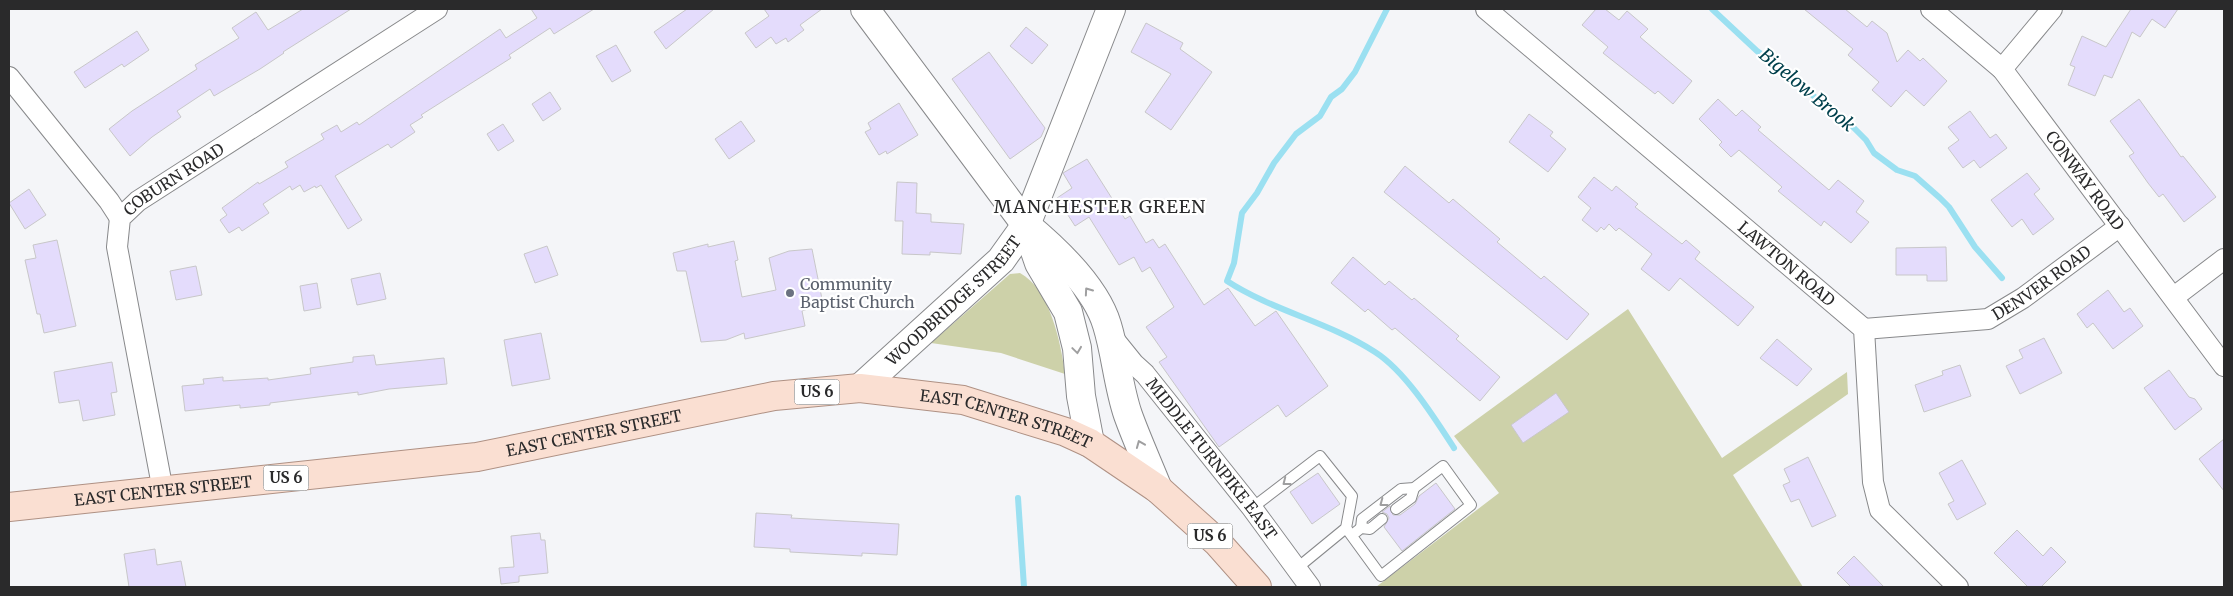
<svg xmlns="http://www.w3.org/2000/svg" width="2233" height="596" viewBox="0 0 2233 596" font-family="Merriweather,serif">
<rect width="100%" height="100%" fill="#f4f5f8"/>
<g fill="#cdd1a9">
<path d="M1020,273c30,16 41,70 45,101l-64,-21 -70,-10 79,-69z"/>
<path d="M1628,309l94,149 125,-86 1,22 -115,81 70,112h-427l123,-94 -45,-57z"/>
</g>
<g fill="none" stroke-linecap="round" stroke-linejoin="round">
<g stroke="#9be0f1" stroke-width="6">
<path d="M1387,9l-32,63 -13,17 -11,8 -11,19 -24,18 -22,29 -17,30 -15,20 -8,50 -7,18c46,30 102,41 148,71 30,19 59,65 79,96"/>
<path d="M1712,9l45,42 39,28 34,33 16,8 20,20 8,13 23,17 18,6 25,22 9,9 26,40 27,31"/>
<path d="M1018,498l6,89"/>
</g>
</g>
<g fill="#e4dcfc" stroke="#c8c7c9">
<path d="M303,9h48l-68,43 1,1 -24,16 -46,27 -4,-7 -33,22 4,6 -29,20 -22,19 -21,-27 23,-18 65,-42 -2,-4 44,-27 -7,-10 24,-16 12,18z"/>
<path d="M531,9h63l-40,25 -4,-6 -41,27 2,3 -90,57 2,2 -13,8 5,7 -24,16 -3,-4 -53,32 27,44 -14,9 -27,-44 -5,3 -1,-2 -11,6 -4,-7 -8,5 -2,-4 -27,18 6,9 -27,18 -3,-4 -10,6 -9,-13 7,-5 -5,-7 36,-26 1,2 29,-17 -3,-5 39,-23 -3,-5 16,-9 4,7 16,-10 2,3 141,-96 6,9 31,-20z"/>
<path d="M687,9h27l-48,40 -12,-17z"/>
<path d="M764,9h58l-22,16 4,5 -16,12 -2,-4 -10,6 -5,-7 -15,11 -11,-15 24,-17z"/>
<path d="M1596,9h9l14,11 8,-9 21,18 -8,8 52,44 -19,23 -15,-13 -3,3 -52,-41 5,-6 -26,-22z"/>
<path d="M1804,9h41l22,18 5,-6 15,12 10,29 11,-12 12,11 3,-3 24,23 -23,25 -18,-16 -15,17 -19,-17 7,-8 -31,-27 5,-6z"/>
<path d="M2131,9h47l-13,19 -13,-9 -12,18 -8,-5 -20,46 -8,-3 -9,21 -27,-11 7,-18 -5,-2 12,-29 24,11z"/>
<path d="M1146,23l37,20 -3,6 32,23 -41,58 -26,-18 26,-38 -40,-22z"/>
<path d="M1026,27l22,18 -16,19 -22,-18z"/>
<path d="M137,31l12,19 -25,17 -2,-3 -37,24 -11,-16z"/>
<path d="M616,45l15,26 -19,11 -16,-26z"/>
<path d="M989,52l56,76 -4,9 -31,22 -58,-80z"/>
<path d="M550,92l11,17 -18,12 -11,-17z"/>
<path d="M1718,99l18,17 6,-6 19,17 -3,3 71,60 9,-10 26,21 -8,11 13,10 -18,21 -27,-22 -3,5 -43,-35 4,-4 -43,-37 -8,7 -12,-12 3,-3 -23,-23z"/>
<path d="M2139,99l42,58 2,-1 33,41 -32,25 -21,-28 -4,3 -11,-14 -19,-27 5,-3 -24,-32z"/>
<path d="M899,103l19,32 -31,19 -1,-3 -7,4 -14,-23 6,-3 -3,-6z"/>
<path d="M1970,111l20,27 6,-4 11,14 -27,20 -6,-8 -11,8 -15,-20 11,-8 -11,-13z"/>
<path d="M1529,114l24,18 -3,4 16,13 -18,23 -39,-30z"/>
<path d="M741,121l14,20 -26,18 -14,-20z"/>
<path d="M503,124l11,17 -16,10 -11,-17z"/>
<path d="M1087,159l38,60 5,-3 16,27 7,-4 6,9 6,-4 39,61 24,-17 27,38 21,-15 52,75 -42,31 -8,-12 -59,42 -60,-85 8,-5 -21,-30 28,-20 -24,-40 -8,5 -8,-15 -15,8 -30,-48 -14,9 -18,-28 15,-10 -9,-15z"/>
<path d="M1405,166l44,37 4,-4 47,40 -3,3 44,37 3,-3 45,38 -22,26 -183,-148z"/>
<path d="M2027,173l13,16 -6,5 20,25 -21,16 -11,-16 -10,8 -21,-27z"/>
<path d="M1594,177l18,14 4,-5 22,18 -3,3 47,37 4,-4 14,12 -5,7 59,48 -16,19 -58,-48 -11,13 -28,-22 11,-15 -33,-26 -3,3 -7,-7 -5,6 -3,-3 -4,5 -15,-12 9,-12 -13,-11z"/>
<path d="M897,182l20,1 -1,30 15,1v8l33,2 -3,30 -31,-2v3l-28,-1 1,-33h-8z"/>
<path d="M29,189l17,26 -21,14 -16,-26z"/>
<path d="M57,240l19,86 -32,7 -4,-19h-3l-12,-54 11,-2 -3,-13z"/>
<path d="M734,241l4,19 -3,1 7,36 34,-7 -7,-32 20,-7 23,-2 11,55 -21,7 3,15 -60,13 -1,-6 -18,7 -25,2 -15,-71h-9l-4,-18 35,-9v3z"/>
<path d="M547,246l11,29 -23,8 -11,-29z"/>
<path d="M1946,247l1,34h-20v-6h-31v-27z"/>
<path d="M1353,257l32,28 4,-4 23,19 2,-2 45,38 -3,3 44,38 -20,24 -85,-73 -3,2 -24,-21 -3,3 -34,-29z"/>
<path d="M196,266l6,29 -26,5 -6,-29z"/>
<path d="M380,273l6,26 -29,6 -6,-26z"/>
<path d="M317,283l4,25 -17,3 -4,-25z"/>
<path d="M2108,290l16,22 6,-4 13,18 -30,23 -20,-26 -6,5 -10,-14z"/>
<path d="M541,333l9,46 -38,7 -8,-46z"/>
<path d="M2044,338l18,35 -42,21 -14,-28 17,-8 -4,-8z"/>
<path d="M1777,339l35,30 -15,17 -37,-28z"/>
<path d="M374,355l2,10 68,-7 3,26 -58,5 -31,6v-3l-88,11v2l-30,3v-3l-55,6 -3,-25 22,-2 -1,-5 20,-2v4l45,-3v2l43,-6 -1,-6 43,-6v-5z"/>
<path d="M112,362l5,30 -6,1 4,22 -32,6 -4,-21 -20,3 -5,-31z"/>
<path d="M1960,365l11,31 -47,16 -9,-27 28,-10 -1,-4z"/>
<path d="M2169,370l20,27 6,2 7,10 -27,21 -31,-42z"/>
<path d="M1556,393l13,19 -46,31 -12,-18z"/>
<path d="M2224,439v52l-25,-32z"/>
<path d="M1808,457l28,59 -24,11 -13,-28 -8,3 -8,-17 7,-3 -6,-13z"/>
<path d="M1962,460l24,44 -29,16 -9,-16 6,-3 -15,-28z"/>
<path d="M1318,473l22,31 -28,20 -22,-32z"/>
<path d="M1436,483l19,26 -53,42 -18,-24 5,-9 -2,-4 -5,-2 8,-6 3,9h7l15,-11 4,-8z"/>
<path d="M756,513l36,2 -1,3 108,6 -2,31 -35,-2v3l-72,-4v-3l-36,-2z"/>
<path d="M2017,530l26,26 8,-9 15,15 -25,25h-13l-34,-34z"/>
<path d="M540,533l1,7h4l3,33 -29,3v6l-18,2 -2,-16 15,-1 -3,-31z"/>
<path d="M155,549l2,16 24,-4 5,26h-57l-5,-33z"/>
<path d="M1854,556l30,31h-33l-14,-14z"/>
</g>
<g fill="none" stroke-linecap="round" stroke-linejoin="round">
<g stroke="#88898b" stroke-width="12">
<g id="service">
<path d="M1252,508l68,-52 32,40 -6,32 -50,41"/>
<path d="M1396,509l15,-11 3,-10"/>
<path d="M1346,528l35,48 90,-71 -28,-39 -29,22 -13,1 -39,30 -1,9"/>
<path d="M1356,532l5,-4 9,1 12,-10"/>
</g>
</g>
<g stroke="#88898b" stroke-width="22">
<g id="minor">
<path id="s1" d="M1486,9l378,320 9,153 7,28 78,77"/>
<path id="s2" d="M1931,9l71,60 222,297"/>
<path d="M2002,69l50,-60"/>
<path d="M9,77l100,124 11,17"/>
<path d="M2174,297l50,-38"/>
<path id="s3" d="M1864,329l124,-10 35,-21 97,-72"/>
<path id="s4" d="M1113,338l21,26 11,10 107,134 58,79"/>
<path id="s5" d="M163,491l-46,-244 3,-29 18,-17 299,-192"/>
</g>
</g>
<g stroke="#88898b" stroke-width="30">
<g id="secondary">
<path d="M865,9l161,216c29,24 70,63 81,100 9,29 11,61 21,90 9,25 20,49 30,74"/>
<path d="M1026,225l13,38 29,49 9,36 4,48 9,47"/>
<path id="s6" d="M860,388l141,-128 25,-35 85,-216"/>
</g>
</g>
<g stroke="#af9184" stroke-width="30">
<g id="primary">
<path id="s7" d="M9,507l468,-50 297,-61 86,-8 103,12 103,32 24,11 68,46 59,53 40,45"/>
</g>
</g>
<use href="#service" stroke="#fff" stroke-width="10"/>
<use href="#minor" stroke="#fff" stroke-width="20"/>
<use href="#secondary" stroke="#fff" stroke-width="28"/>
<use href="#primary" stroke="#fadfd2" stroke-width="28"/>
</g>
<defs><path id="oneway-chevron" d="M-2-3.5L2.5 0L-2 3.5" fill="none" stroke-width="1.6" stroke-linecap="round" stroke-linejoin="round" transform="scale(1.25)"/></defs>
<g stroke="#9f9fa0">
<use href="#oneway-chevron" transform="translate(1088 291) rotate(-125)"/>
<use href="#oneway-chevron" transform="translate(1077 350) rotate(82)"/>
<use href="#oneway-chevron" transform="translate(1140 444) rotate(-112)"/>
<use href="#oneway-chevron" transform="translate(1286 482) rotate(142)"/>
<use href="#oneway-chevron" transform="translate(1383 503) rotate(143)"/>
</g>
<circle fill="#6b7280" stroke="#fff" stroke-width="2" cx="790" cy="293" r="5"/>
<g text-anchor="middle" stroke-width="4.5" stroke-linejoin="round" paint-order="stroke">
<g fill="#fff" stroke="#6a6a6b" stroke-width="1">
<rect x="794.5" y="379.5" width="45" height="25" rx="4"/>
<rect x="263.5" y="465.5" width="45" height="25" rx="4"/>
<rect x="1187.5" y="523.5" width="45" height="25" rx="4"/>
</g>
<g font-size="15" font-weight="bold" fill="#2a2a2b">
<text x="817" y="397">US 6</text>
<text x="286" y="483">US 6</text>
<text x="1210" y="541">US 6</text>
</g>
<g font-size="16" fill="#2a2a2b" stroke="#fff">
<text dy="6" stroke="none"><textPath href="#s2" startOffset="232">CONWAY ROAD</textPath></text>
<text dy="6" stroke="none"><textPath href="#s5" startOffset="344">COBURN ROAD</textPath></text>
<text dy="6" stroke="none"><textPath href="#s1" startOffset="394">LAWTON ROAD</textPath></text>
<text dy="6" stroke="none"><textPath href="#s3" startOffset="189">DENVER ROAD</textPath></text>
<text dy="6" stroke="none"><textPath href="#s6" startOffset="128">WOODBRIDGE STREET</textPath></text>
<text dy="6" stroke="none"><textPath href="#s7" startOffset="1010">EAST CENTER STREET</textPath></text>
<text dy="6" stroke="none"><textPath href="#s7" startOffset="590">EAST CENTER STREET</textPath></text>
<text dy="6" stroke="none"><textPath href="#s4" startOffset="156">MIDDLE TURNPIKE EAST</textPath></text>
<text dy="6" stroke="none"><textPath href="#s7" startOffset="155">EAST CENTER STREET</textPath></text>
</g>
<g font-size="16" fill="#5b616d" stroke="#fff" text-anchor="start">
<text x="800" y="290">Community<tspan x="800" dy="18">Baptist Church</tspan></text>
</g>
<g font-size="18" font-style="italic" fill="#00404c" stroke="#fff">
<text transform="translate(1807 90) rotate(40)" y="6">Bigelow Brook</text>
</g>
<g font-size="18" letter-spacing="1" fill="#2a2b2c" stroke="#fff">
<text x="1100" y="213">MANCHESTER GREEN</text>
</g>
</g>
<rect width="2233" height="596" fill="none" stroke="#2a2a2b" stroke-width="20"/>
</svg>
